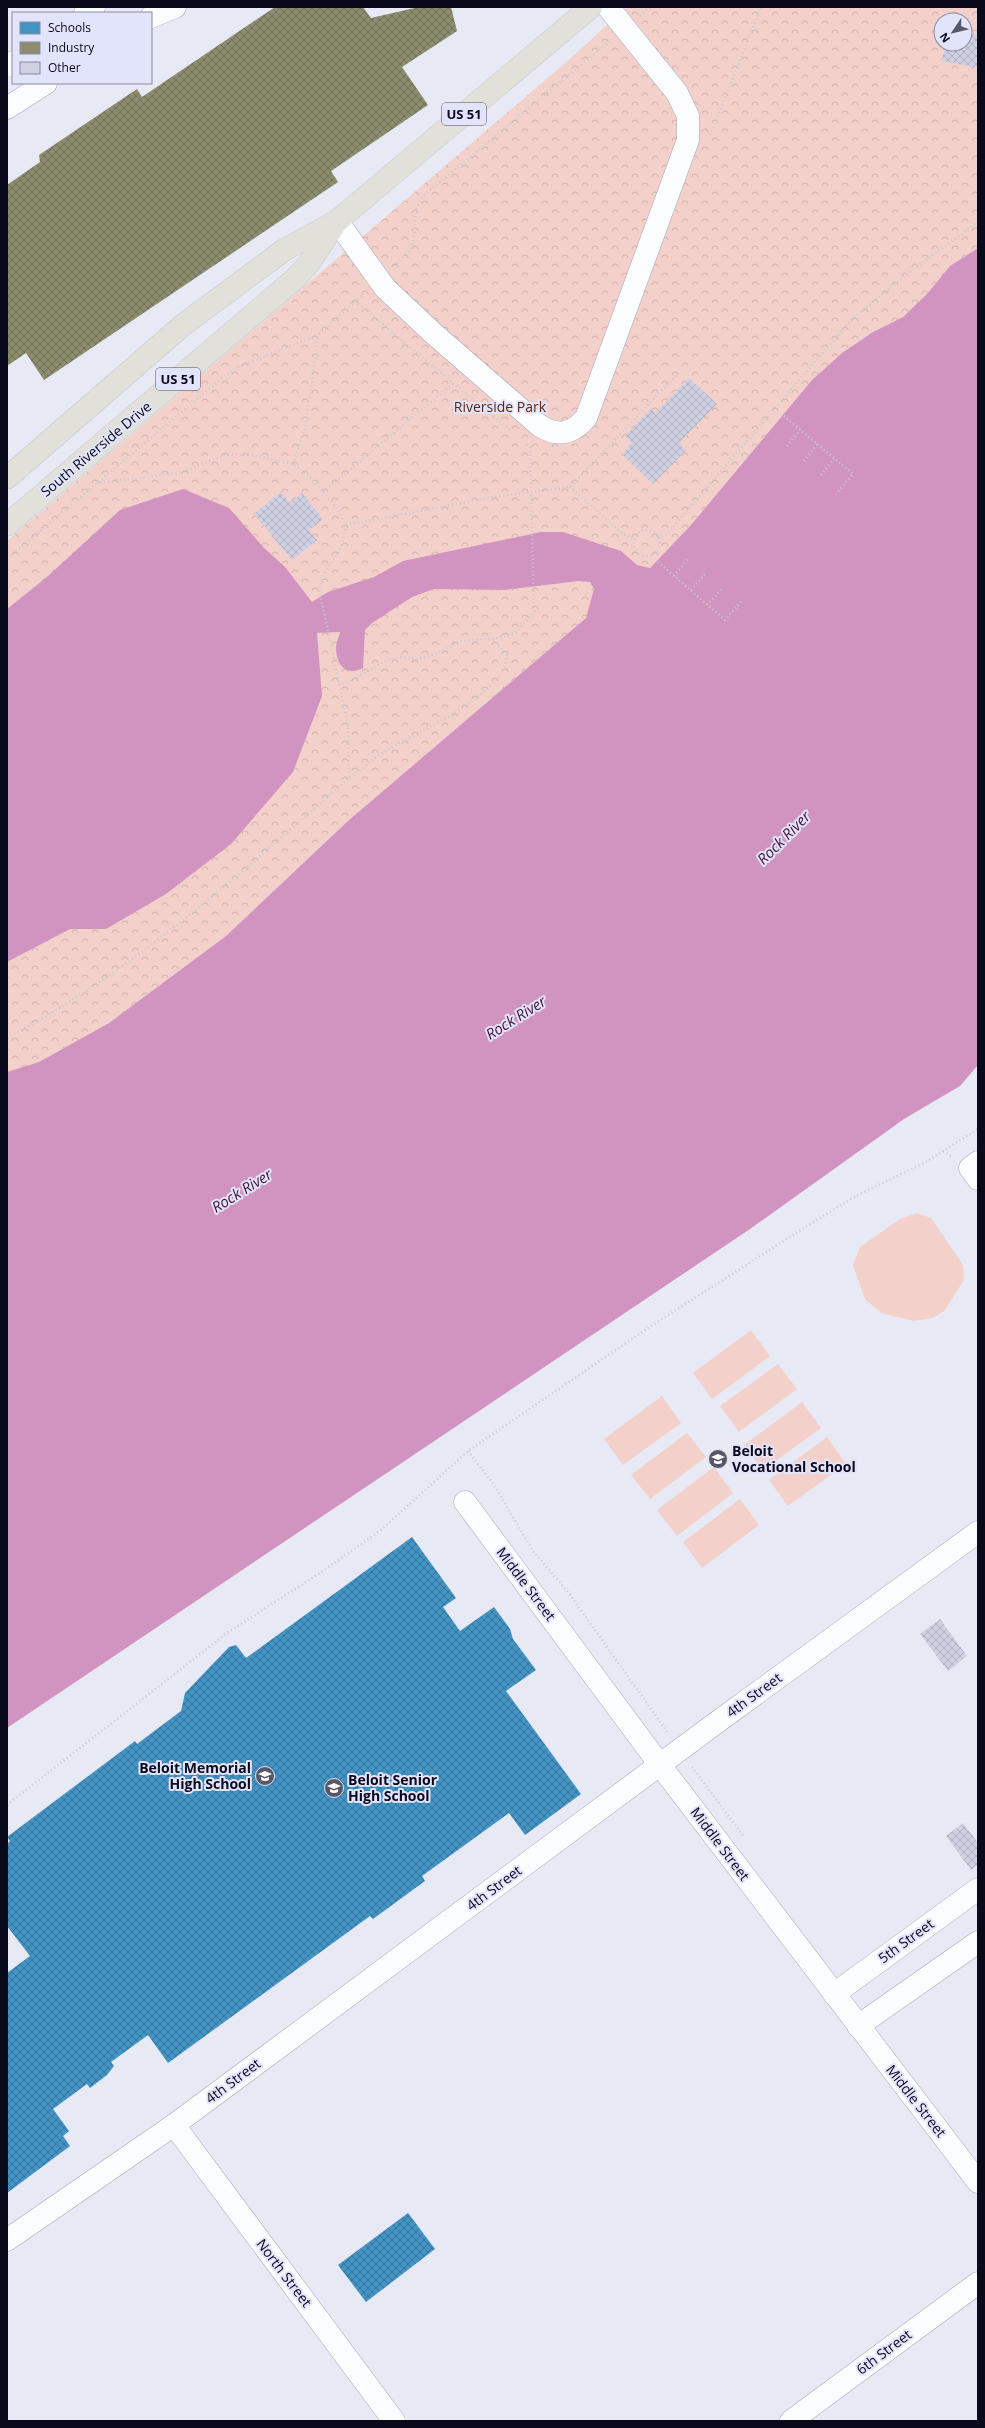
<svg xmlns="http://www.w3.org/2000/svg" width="985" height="2428" viewBox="0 0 985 2428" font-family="'Open Sans',sans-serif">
<defs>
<pattern id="park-crowns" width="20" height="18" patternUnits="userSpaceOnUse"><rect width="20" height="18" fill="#f3d1ca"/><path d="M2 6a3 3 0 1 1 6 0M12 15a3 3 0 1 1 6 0" fill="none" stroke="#cfb2ad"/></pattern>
<pattern id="schools-cross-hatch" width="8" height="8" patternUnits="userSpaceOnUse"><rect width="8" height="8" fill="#4393c3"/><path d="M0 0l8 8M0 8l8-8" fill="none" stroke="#36769e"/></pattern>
<pattern id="industry-cross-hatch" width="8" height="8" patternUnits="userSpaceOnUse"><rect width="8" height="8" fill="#8c8c6e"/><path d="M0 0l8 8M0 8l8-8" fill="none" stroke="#71715a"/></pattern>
<pattern id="building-cross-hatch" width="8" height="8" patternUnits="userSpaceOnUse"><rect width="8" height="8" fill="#cfd0e1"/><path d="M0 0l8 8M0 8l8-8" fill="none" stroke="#b0b1c0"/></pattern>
</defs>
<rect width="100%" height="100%" fill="#e7e9f5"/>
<g fill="#f3d1ca">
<path d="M917,1213l14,5 32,47 1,15 -20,31 -11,7 -19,3 -33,-8 -16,-14 -12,-34 7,-18 40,-28z"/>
<path d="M751,1330l19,26 -58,43 -19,-26z"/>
<path d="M778,1364l19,25 -58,43 -19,-26z"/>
<path d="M662,1396l19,27 -58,42 -19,-26z"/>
<path d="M802,1402l19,26 -58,42 -19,-25z"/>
<path d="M687,1433l19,24 -56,42 -19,-24z"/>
<path d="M827,1437l19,27 -58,42 -19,-26z"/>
<path d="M714,1467l19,26 -56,43 -20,-26z"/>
<path d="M740,1499l19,26 -57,43 -19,-26z"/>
</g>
<path fill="url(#park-crowns)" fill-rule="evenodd" d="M627,7h351v241l-28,18 -23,29 -24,22 -30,15 -31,21 -30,27 -121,145 -41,43 -64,50 -237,202 -123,116 -117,87 -70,39 -32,10v-531l556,-476zM941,20h24v24h-24z"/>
<path fill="#d194c0" d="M978,248v817l-18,21 -56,33 -154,110 -743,499v-656l32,-10 70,-39 117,-87 123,-116 237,-202 8,-29 -4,-7 -11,-1 -75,9 -70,-1 -22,8 -40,26 -7,7 -2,38c-17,9 -27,-3 -27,-21 0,-4 3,-10 4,-15l-23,1 5,63 -29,76 -62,72 -65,50 -60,35h-36l-63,33v-353l40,-32 73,-67 63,-21 46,19 35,40 21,19 27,35 16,-10 46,-15 29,-16 138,-29h22l58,19 16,14 13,3 41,-43 121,-145 30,-27 31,-21 30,-15 24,-23 23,-28z"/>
<g fill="url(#schools-cross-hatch)">
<path d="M412,1537l44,61 -13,9 17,24 34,-24 16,22 3,10 23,31 -30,21 75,103 -56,41 -16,-22 -87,63 3,5 -52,38 -3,-3 -202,147 -20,-28 -37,27 3,4 -7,9 -17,13 -3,-4 -34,25 16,22 -6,5 7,10 -63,47v-220l23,-17 -23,-30v-82l3,-3 -3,-4 128,-96 2,3 44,-33 4,-18 44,-46 7,-2 10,13z"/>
<path d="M408,2213l27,36 -69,53 -28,-37z"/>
</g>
<path fill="url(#industry-cross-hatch)" d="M275,7h88l8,11 48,-11h32l6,24 -55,36 26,38 -97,66 7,11 -294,198 -18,-27 -19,13v-181l33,-23 -1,-7 98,-66 5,8z"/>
<g fill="url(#building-cross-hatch)">
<path d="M965,32l13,3v33l-36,-7 3,-17h20z"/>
<path d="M689,378l28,26 -38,39 7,7 -33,34 -31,-30 10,-11 -7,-7 26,-28 5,5z"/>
<path d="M281,492l9,11 12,-10 21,26 -14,11 8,10 -25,20 -38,-46z"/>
<path d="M940,1619l27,37 -19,15 -28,-37z"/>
<path d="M963,1823l15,20v22l-7,5 -25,-34z"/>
</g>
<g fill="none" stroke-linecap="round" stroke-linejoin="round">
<g stroke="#a6a7b6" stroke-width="23">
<g id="minor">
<path d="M85,13l9,-6"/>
<path d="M151,17l24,-10"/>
<path d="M7,66l6,-4"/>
<path d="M7,108l39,-25"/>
<path d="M337,221l48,67 49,46 106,92c18,11 32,8 46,-8l102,-278v-24l-11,-23 -69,-86"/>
<path d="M978,1162l-8,6 8,11"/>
<path d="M465,1502l195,263 318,417"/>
<path d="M834,1994l144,-105"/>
<path d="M858,2026l120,-84"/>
<path d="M174,2125l220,296"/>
<path d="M7,2240l167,-115 546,-405 258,-188"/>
<path d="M791,2421l187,-138"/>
</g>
</g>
<g stroke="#c5c6ce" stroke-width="23">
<g id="major">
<path d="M7,478l176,-153 101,-75 53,-29 254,-214"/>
<path d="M7,525l290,-248 13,-15 25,-38"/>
</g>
</g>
<g stroke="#c9c9cf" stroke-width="2.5" stroke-dasharray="1 3" stroke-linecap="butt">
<path d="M640,16l10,-9"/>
<path d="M710,135l51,-128"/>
<path d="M394,266c6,-6 15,-13 18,-21 6,-18 -1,-33 11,-49l186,-154"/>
<path d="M355,301l156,130"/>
<path d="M784,416l69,58 -17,20"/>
<path d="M787,446l13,-16"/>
<path d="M804,461l13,-17"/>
<path d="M293,464l13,-39 12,-90"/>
<path d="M821,475l13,-16"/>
<path d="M570,487l52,46 12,7"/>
<path d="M323,492l131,-109"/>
<path d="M346,525l148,-28 76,-10 110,-116"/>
<circle cx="647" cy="543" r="13"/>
<path d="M658,538l9,-4 183,-213 53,-44 75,-55"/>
<path d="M7,559l214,-180 17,-12 80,-32 45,-41"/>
<path d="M658,562l67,58 17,-19"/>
<path d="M674,576l14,-17"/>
<path d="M691,590l14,-16"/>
<path d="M707,605l15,-16"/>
<path d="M339,685l13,-5 35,-20 14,-3 16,2 16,-4 28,-14 37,-3 17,-5 19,-21 -4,-165 -4,-3"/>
<path d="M350,778c13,-10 25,-21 39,-29 32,-20 116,-53 118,-94l-14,-16"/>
<path d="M7,1038c128,-67 234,-166 342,-260l-1,-53 -29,-136 4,-14 14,-20 6,-15 3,-15 -8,-15 -15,-18 -16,-18 -14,-10 -43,-9 -22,-1 -49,19 -82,10"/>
<path d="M943,1151l9,6"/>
<path d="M468,1451l26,34 39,66 35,41 100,141"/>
<path d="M692,1767l52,70"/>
<path d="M7,1805l220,-172 96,-62 58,-41 87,-79 180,-123 148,-95 56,-35 74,-36 52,-33"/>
</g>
<use href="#minor" stroke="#fbfcfe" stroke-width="22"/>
<use href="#major" stroke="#e1e0d9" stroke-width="22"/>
</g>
<defs>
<g id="school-disc" transform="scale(1)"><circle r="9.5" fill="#575768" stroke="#e1e4fb"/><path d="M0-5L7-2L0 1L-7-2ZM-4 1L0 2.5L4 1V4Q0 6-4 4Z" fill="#fff"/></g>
</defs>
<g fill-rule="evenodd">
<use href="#school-disc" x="718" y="1459"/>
<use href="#school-disc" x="265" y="1776"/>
<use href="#school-disc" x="334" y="1788"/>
</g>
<g text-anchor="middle" stroke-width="4" stroke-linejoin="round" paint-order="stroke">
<g fill="#e1e4fb" stroke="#4a4b5f" stroke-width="1">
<rect x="442" y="103" width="44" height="22" rx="3"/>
<rect x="156" y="368" width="44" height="22" rx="3"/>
</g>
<g font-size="13" font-weight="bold" fill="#09091c">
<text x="464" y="119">US 51</text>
<text x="178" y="384">US 51</text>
</g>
<g font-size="14" fill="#64250a" stroke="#e1e4fb">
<text x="500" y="412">Riverside Park</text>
</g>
<g font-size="14" fill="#09091c" stroke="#e1e4fb">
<text transform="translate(96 449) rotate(-40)" y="5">South Riverside Drive</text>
<text transform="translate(526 1584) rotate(53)" y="5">Middle Street</text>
<text transform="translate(754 1695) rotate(-36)" y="5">4th Street</text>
<text transform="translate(720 1844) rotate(53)" y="5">Middle Street</text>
<text transform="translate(494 1888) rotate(-37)" y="5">4th Street</text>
<text transform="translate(906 1941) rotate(-36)" y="5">5th Street</text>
<text transform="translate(233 2081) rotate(-37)" y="5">4th Street</text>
<text transform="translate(916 2101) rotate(52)" y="5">Middle Street</text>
<text transform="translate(284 2273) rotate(53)" y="5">North Street</text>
<text transform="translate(884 2352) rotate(-37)" y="5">6th Street</text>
</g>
<g font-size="14" font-weight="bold" fill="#09091c" stroke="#e1e4fb" text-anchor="start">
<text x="732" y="1456">Beloit<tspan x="732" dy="16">Vocational School</tspan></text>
<text x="251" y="1773" text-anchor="end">Beloit Memorial<tspan x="251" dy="16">High School</tspan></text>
<text x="348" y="1785">Beloit Senior<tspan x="348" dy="16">High School</tspan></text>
</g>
<g font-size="15" font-style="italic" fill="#491139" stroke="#e1e4fb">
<text transform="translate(784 838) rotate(-45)" y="5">Rock River</text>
<text transform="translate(516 1018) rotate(-32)" y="5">Rock River</text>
<text transform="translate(242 1191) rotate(-32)" y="5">Rock River</text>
</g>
</g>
<rect width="985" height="2428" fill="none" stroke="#09091c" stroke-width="16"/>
<rect x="12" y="12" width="140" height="72" fill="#e1e4fb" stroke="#8b8ca2"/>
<rect x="20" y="22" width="20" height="12" fill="#4393c3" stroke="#8b8ca2"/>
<text x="48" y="32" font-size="12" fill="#09091c">Schools</text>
<rect x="20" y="42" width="20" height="12" fill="#8c8c6e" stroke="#8b8ca2"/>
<text x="48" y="52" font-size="12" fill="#09091c">Industry</text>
<rect x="20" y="62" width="20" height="12" fill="#cfd0e1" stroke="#8b8ca2"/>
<text x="48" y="72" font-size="12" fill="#09091c">Other</text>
<g transform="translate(953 32) rotate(235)"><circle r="19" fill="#e1e4fb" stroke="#8b8ca2"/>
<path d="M0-3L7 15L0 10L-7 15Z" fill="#575768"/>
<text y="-6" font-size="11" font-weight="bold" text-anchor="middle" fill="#09091c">N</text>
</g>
</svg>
